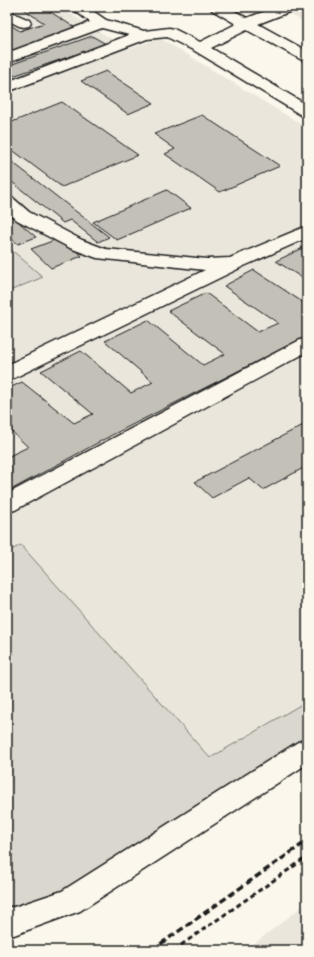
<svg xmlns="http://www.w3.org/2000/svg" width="314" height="957" viewBox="0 0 314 957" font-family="Caveat,sans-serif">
<rect width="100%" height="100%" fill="#fbf7ec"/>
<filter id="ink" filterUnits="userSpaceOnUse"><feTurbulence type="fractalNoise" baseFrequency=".025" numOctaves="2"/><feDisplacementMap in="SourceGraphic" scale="8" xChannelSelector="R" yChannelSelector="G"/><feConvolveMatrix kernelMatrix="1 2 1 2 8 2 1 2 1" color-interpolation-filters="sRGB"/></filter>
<g filter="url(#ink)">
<g fill="#eae6dc">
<path d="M7,7h52l69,42 32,-11 147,90v46l-5,2 5,4v521l-97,57 -189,-213 -14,7v-260l35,-15 -35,-31z"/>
<path d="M277,7h30v17z"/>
<path d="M307,903v47h-61z"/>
</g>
<g fill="#dad7ce" stroke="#7b7a75">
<path d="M7,246l36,31 -36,15z"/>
<path d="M21,545l189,213 97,-57v46l-224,150 -76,22v-367z"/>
</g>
<g fill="#c3c0b8" stroke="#1c1c1c">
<path d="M29,7h14l34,22 -70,25v-31l13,8 24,-8 -21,-14z"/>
<path d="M92,36l14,8 -99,34v-12z"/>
<path d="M106,71l48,32 -26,11 -47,-33z"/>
<path d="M62,102l76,53 -76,32 -55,-41v-22z"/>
<path d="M202,115l78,51 -60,26 -55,-38 10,-5 -21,-15z"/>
<path d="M7,158l102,79 -11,5 -28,-22 -7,3 -56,-45z"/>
<path d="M167,190l24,18 -74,32 -24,-18z"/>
<path d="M7,212l29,25 -18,7 -11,-9z"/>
<path d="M60,238l22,18 -31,12 -20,-19z"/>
<path d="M307,246v35l-31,-20z"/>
<path d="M254,270l53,35v31l-195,99 -105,57v-35l21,-10 -21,-20v-38l15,-7 52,41 19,-9 -52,-43 40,-20 50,42 22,-11 -48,-41 43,-21 55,45 22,-11 -57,-43 38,-18 52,39 20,-9 -54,-37z"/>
<path d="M307,423v43l-44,24 -14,-12 -37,20 -17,-16z"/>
</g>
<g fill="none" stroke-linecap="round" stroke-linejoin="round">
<g stroke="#1c1c1c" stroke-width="3">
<g id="minor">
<path d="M70,7h17l19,13 38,11 25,-3 5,1 26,13 36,-18 -24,-14 -2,-3h18l19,11 29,-11h20l-2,3 -36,14 49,27v11l-5,-2 -55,-30 -36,18 96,57v12l-6,-2 -106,-64 -28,-14 -20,2 -140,53v-10l122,-47 -27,-7 -95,35v-10l83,-31z"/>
<path d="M7,10l22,10 2,3 -2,3 -5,1 -5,-1 -12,-6z"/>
<path d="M7,197l6,1 16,14 53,28 24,9 101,10 23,-1 77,-32v12l-63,28 -230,112 -7,2v-15l198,-95 -108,-12 -27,-10 -53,-28 -10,-9z"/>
<path d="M307,338v14l-292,158 -8,2v-18l293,-154z"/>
<path d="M307,739v25l-227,147 -66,24h-7v-28h7l48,-16 236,-149z"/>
</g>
</g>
<path stroke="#1c1c1c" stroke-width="3" stroke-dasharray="5 3.5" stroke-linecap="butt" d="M174,950l133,-93"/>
<use href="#minor" fill="#fbf7ec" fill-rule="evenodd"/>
<path stroke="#1c1c1c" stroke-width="3.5" stroke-dasharray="7 3.5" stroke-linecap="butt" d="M152,950l155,-109"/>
</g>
</g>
<rect width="314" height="957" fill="none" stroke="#fbf7ec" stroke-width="24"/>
<rect x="12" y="12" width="290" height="933" fill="none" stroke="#1c1c1c" stroke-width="1.5" filter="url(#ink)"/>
</svg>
